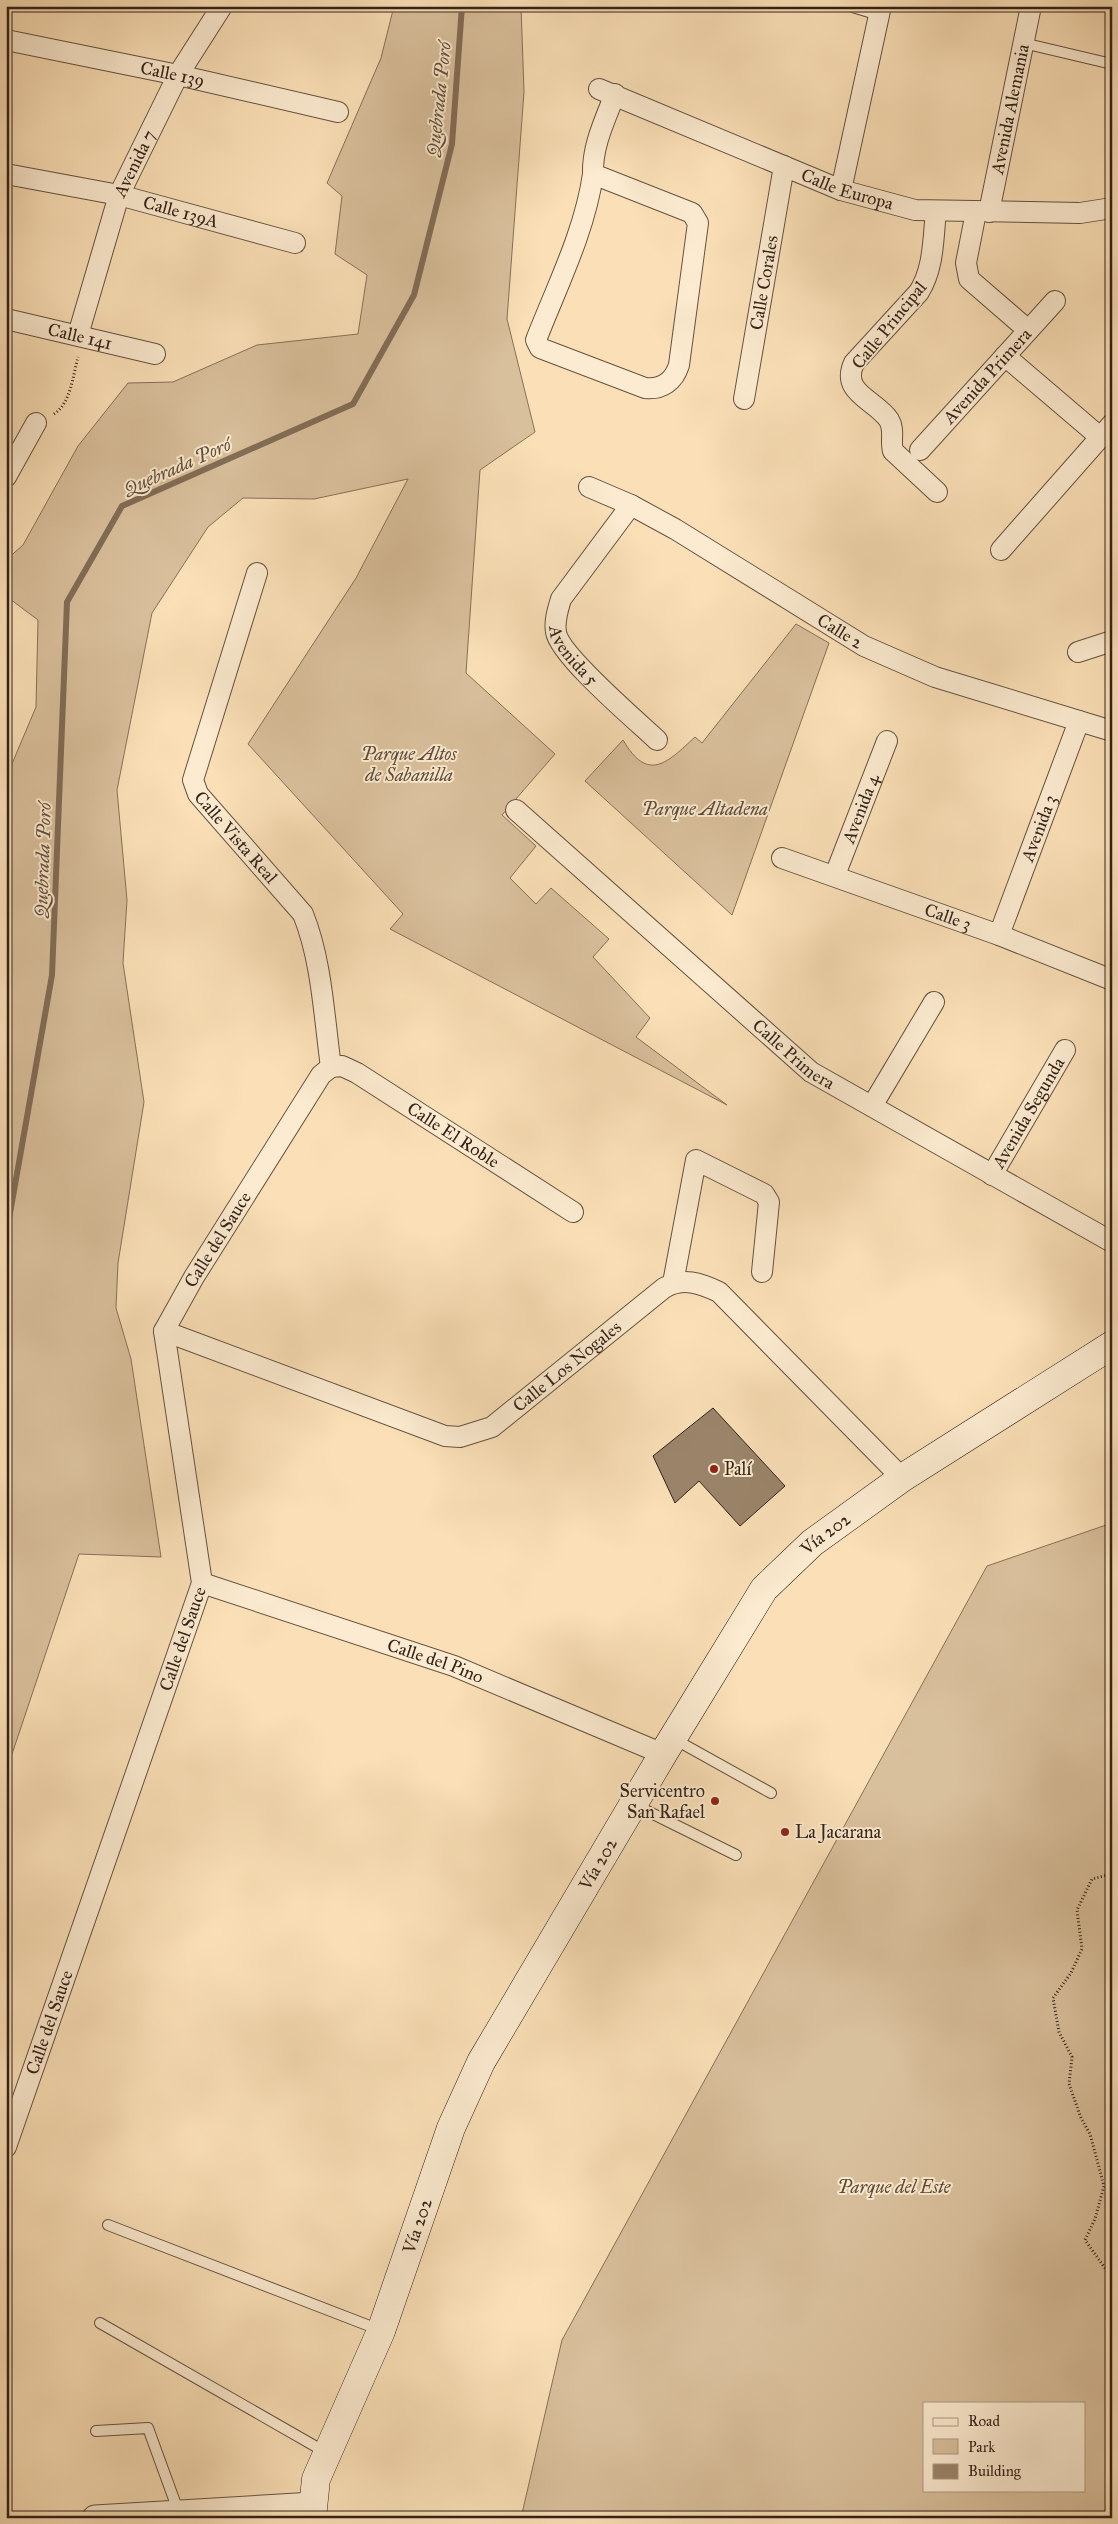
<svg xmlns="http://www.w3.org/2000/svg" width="1118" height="2524" viewBox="0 0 1118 2524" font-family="'IM FELL Great Primer',serif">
<rect width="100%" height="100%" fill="#fbe0b7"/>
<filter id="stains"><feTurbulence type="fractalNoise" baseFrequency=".004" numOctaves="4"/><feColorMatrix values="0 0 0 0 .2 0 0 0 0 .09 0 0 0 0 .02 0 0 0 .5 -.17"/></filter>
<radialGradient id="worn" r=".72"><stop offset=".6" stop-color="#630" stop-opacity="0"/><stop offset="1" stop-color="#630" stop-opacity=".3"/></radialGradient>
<g fill="#d9c09c" stroke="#86715a" fill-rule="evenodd">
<path d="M394,6h127l3,86 -17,227 28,113 -55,38 -14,203 89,81 -53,61 34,31 -26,32 26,26 15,-16 58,51 -16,18 57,61 -14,19 91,68 -337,-176 13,-15 -155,-170 108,-166 52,-99 -94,20 -71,-1 -35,29 -56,86 -35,177 10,110 -4,63 21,139 -26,161 -2,45 15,51 30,198 -82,-3 -73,218v-994l30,-71 2,-87 -32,-24v-36l17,-15 55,-99 50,-63 45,-1 84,-37 101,-11 9,-59 -32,-21 7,-58 -15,-13 54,-125z"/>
<path d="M796,624l33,19 -97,272 -147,-134 38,-41c25,43 44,23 72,-3l7,6z"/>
<path d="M1112,1523v995h-591l41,-178 425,-774zM924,2403h160v87h-160z"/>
</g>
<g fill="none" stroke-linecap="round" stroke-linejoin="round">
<path stroke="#826d57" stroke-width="6" d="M6,1236l46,-261 15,-373 55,-96 231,-102 61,-109 38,-151 10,-138"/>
</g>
<path fill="#9b856b" stroke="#332219" d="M713,1408l72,78 -45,40 -41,-45 -24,22 -22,-47z"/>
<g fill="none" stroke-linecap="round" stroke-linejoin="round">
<g stroke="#655240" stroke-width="12">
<g id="service">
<path d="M849,6l30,9"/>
<path d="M1023,43l89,21"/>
<path d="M674,1739l97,54"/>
<path d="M635,1805l101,50"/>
<path d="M108,2225l272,105"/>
<path d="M100,2323l227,130"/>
<path d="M96,2431l52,-3 31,85"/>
</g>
</g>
<g stroke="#655240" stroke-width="22">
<g id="minor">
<path id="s1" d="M6,40l172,35 160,37"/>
<path id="s2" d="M599,89l242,101 74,20 165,3 32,-5"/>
<path id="s3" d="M6,174l113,21 176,48"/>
<path d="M593,174l94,37 5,2 6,10 -19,142c-5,16 -17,25 -34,23l-105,-40 -4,-8c21,-54 49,-109 57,-166z"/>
<path d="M593,174c-1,-28 12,-54 22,-80"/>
<path d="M841,190l40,-184"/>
<path d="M936,211c-3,28 -2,57 -17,81l-65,71c-14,30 22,37 35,57 6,10 1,21 4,31l44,41"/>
<path d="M976,212l-10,51 3,16 59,51"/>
<path id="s4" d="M989,212l42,-206"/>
<path id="s5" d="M6,319l149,35"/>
<path id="s6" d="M78,335l41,-140 59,-120 44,-69"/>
<path d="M1005,356l95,81"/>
<path id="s7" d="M744,399l40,-233"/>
<path id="s8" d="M920,450l135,-149"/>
<path d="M6,477l30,-54"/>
<path id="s9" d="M589,487l42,18 44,24 189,117 71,31 177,54"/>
<path id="s10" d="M631,505l-70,94c-3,10 -7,22 -5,33 3,23 81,89 101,108"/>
<path d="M1001,550l111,-126"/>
<path id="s11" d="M257,573l-64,207 5,14 105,120c19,47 21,103 28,153"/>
<path d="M1078,652l34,-11"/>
<path id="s12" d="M516,810l295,262 301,170"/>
<path id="s13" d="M782,858l217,77 113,45"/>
<path id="s14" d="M835,875l52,-134"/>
<path id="s15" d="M999,935l80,-214"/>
<path id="s16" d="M331,1067l11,-1 15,7 216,139"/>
<path d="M872,1106l62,-104"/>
<path id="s17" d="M992,1175l73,-125"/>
<path d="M673,1283l23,-123 68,34 5,8 -7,70"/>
<path id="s18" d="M164,1331l281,105 15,1 32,-10 172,-139c19,-11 36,-5 55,4l183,186"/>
<path id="s19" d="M202,1583l252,83 209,88"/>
<path id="s20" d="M6,2147l196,-564 -38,-252 30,-54 127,-202 10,-8"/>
</g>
</g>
<g stroke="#655240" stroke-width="27">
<path id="tertiary" d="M95,2518l218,-13"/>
</g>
<g stroke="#332219" stroke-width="29">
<g id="secondary">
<path id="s21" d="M312,2518l4,-39 65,-148 70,-203 30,-66 182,-308 101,-165 48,-46 90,-65 210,-133"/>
</g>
</g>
<g stroke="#332219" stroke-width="3" stroke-dasharray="1 2.5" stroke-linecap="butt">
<path d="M54,414c17,-11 19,-39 24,-57"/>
<path d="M1112,1874l-20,5 -15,31 5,39 -11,24 -18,25 6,34 13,25 -3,27 12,34 9,16 14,52 -9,33 -10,21 27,38"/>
</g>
<use href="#service" stroke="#fcebd0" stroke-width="10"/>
<use href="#minor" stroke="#fcebd0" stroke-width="20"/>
<use href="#tertiary" stroke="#fcebd0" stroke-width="25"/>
<use href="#secondary" stroke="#fcebd0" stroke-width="28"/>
</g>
<g fill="#8f2418" stroke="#fcebd0" stroke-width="2">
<circle cx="714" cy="1469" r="5"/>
<circle cx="715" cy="1801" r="5"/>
<circle cx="785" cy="1832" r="5"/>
</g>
<g text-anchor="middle" stroke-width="4" stroke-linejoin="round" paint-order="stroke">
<g font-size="18" fill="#332219" stroke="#fcebd0">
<text dy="6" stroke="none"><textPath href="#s1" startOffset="170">Calle 139</textPath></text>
<text dy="6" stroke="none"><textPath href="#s4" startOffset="105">Avenida Alemania</textPath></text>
<text dy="6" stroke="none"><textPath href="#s6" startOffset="181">Avenida 7</textPath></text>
<text dy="6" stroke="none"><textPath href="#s2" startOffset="268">Calle Europa</textPath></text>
<text dy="6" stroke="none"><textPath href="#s3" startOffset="179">Calle 139A</textPath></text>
<text dy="6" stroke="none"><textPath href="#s7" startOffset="118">Calle Corales</textPath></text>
<text transform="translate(889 325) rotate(-51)" y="6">Calle Principal</text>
<text dy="6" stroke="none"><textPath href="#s5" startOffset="76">Calle 141</textPath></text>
<text dy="6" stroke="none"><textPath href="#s8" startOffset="100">Avenida Primera</textPath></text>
<text dy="6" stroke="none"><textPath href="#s9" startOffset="290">Calle 2</textPath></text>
<text dy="6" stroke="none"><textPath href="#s10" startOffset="180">Avenida 5</textPath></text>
<text dy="6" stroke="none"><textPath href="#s14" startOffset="71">Avenida 4</textPath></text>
<text dy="6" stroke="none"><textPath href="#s15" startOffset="114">Avenida 3</textPath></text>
<text dy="6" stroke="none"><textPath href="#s11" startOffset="289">Calle Vista Real</textPath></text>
<text dy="6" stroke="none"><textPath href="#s13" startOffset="176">Calle 3</textPath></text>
<text dy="6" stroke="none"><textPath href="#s12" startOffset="370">Calle Primera</textPath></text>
<text dy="6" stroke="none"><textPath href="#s17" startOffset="72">Avenida Segunda</textPath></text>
<text dy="6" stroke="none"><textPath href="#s16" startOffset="142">Calle El Roble</textPath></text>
<text dy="6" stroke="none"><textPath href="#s20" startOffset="958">Calle del Sauce</textPath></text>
<text dy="6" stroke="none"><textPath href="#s18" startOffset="445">Calle Los Nogales</textPath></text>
<text dy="6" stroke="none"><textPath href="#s21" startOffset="1122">Vía 202</textPath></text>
<text dy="6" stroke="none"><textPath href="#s20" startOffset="538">Calle del Sauce</textPath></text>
<text dy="6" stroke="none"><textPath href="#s19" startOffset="246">Calle del Pino</textPath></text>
<text dy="6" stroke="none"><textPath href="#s21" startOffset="718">Vía 202</textPath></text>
<text dy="6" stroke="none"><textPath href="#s20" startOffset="132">Calle del Sauce</textPath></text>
<text dy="6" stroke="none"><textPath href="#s21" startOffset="312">Vía 202</textPath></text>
</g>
<g font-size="18" font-style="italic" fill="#5c4a3a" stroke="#fcebd0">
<text x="409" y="760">Parque Altos<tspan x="409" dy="21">de Sabanilla</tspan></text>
<text x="705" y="815">Parque Altadena</text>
<text x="894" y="2193">Parque del Este</text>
</g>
<g font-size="18" fill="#332219" stroke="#fcebd0" text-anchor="start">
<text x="724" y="1475">Palí</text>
<text x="705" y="1797" text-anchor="end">Servicentro<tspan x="705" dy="21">San Rafael</tspan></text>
<text x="795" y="1838">La Jacarana</text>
</g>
<g font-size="19" font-style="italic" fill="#614e3d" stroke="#fcebd0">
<text transform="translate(438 99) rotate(-84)" y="7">Quebrada Poró</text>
<text transform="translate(177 466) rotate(-24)" y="7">Quebrada Poró</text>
<text transform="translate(42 860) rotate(-88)" y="7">Quebrada Poró</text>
</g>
</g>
<rect width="1118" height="2524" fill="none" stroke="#fbe0b7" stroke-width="25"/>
<rect x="8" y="8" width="1103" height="2509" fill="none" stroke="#332219" stroke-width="2.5"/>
<rect x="12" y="12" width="1093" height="2499" fill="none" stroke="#332219"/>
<rect x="923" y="2402" width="162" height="90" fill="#fcebd0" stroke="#ac9b87"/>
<rect x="933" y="2418" width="25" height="8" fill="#fcebd0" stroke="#ac9b87"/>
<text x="968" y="2426" font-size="15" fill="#332219">Road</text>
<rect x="933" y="2439" width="25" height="15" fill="#d9c09c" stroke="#ac9b87"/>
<text x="968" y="2452" font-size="15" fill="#332219">Park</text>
<rect x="933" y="2464" width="25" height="15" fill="#9b856b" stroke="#ac9b87"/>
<text x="968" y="2476" font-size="15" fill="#332219">Building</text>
<rect width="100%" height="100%" filter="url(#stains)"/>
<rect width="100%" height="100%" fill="url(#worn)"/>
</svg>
